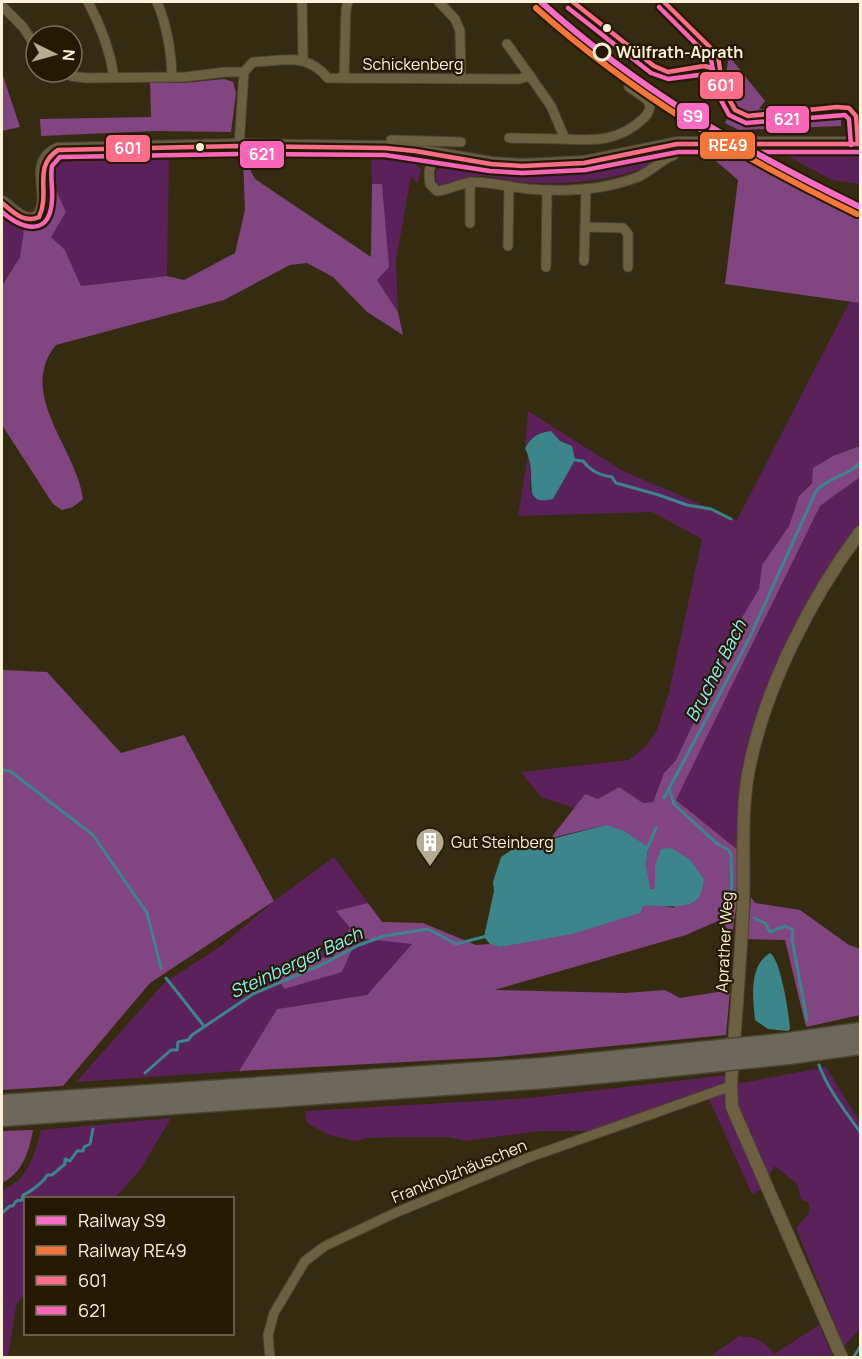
<svg xmlns="http://www.w3.org/2000/svg" width="862" height="1359" viewBox="0 0 862 1359" font-family="Manrope,sans-serif">
<rect width="100%" height="100%" fill="#352b10"/>
<g fill="#5a215b">
<path d="M780,152h80v32l-28,-4z"/>
<path d="M655,155l-7,12c-41,14 -85,19 -127,15 -14,-2 -28,-6 -41,-6 -15,0 -27,8 -40,9l-4,-4v-9l6,-5 81,7 62,-3z"/>
<path d="M371,156c18,0 38,-1 50,13l-3,15 -7,-8 -15,85 2,51 -21,-32 4,-96h-9z"/>
<path d="M169,157l-2,119 -86,10 -16,-36 -14,-13 14,-25 -11,-26 -1,-20 4,-5 11,-3z"/>
<path d="M2,213l22,16 -4,28 -18,29z"/>
<path d="M850,301l10,2v143l-25,9 -36,41 -10,30 -27,39 -3,24 -24,40 -2,10 -57,121 -12,13 -11,29 -10,1 -24,-16 -21,12 -13,-5 -11,14 -33,-11 -20,-25 108,-12 17,-14 11,-16 12,-38 33,-153 -50,-27 -134,4 10,-61 3,16 -1,19 23,9 22,-39 -9,-17 -6,-2 -9,-10c-14,2 -19,5 -26,17l3,-37 95,60 114,49z"/>
<path d="M860,477v44l-65,104 -29,69 -27,157 -63,-51 144,-294z"/>
<path d="M334,857l34,46 -32,8 14,17 -17,29 9,15 15,-34 56,5 -46,52 -90,14 -38,62 -163,11 88,-99 57,-37 53,-45z"/>
<path d="M826,1067l34,55v207l-16,17 -48,-118 13,-15v-10l-8,-4 -4,-15 -22,-18 -14,23 -9,5 -43,-95 -101,32h-69l-73,10 -19,-4h-48l-31,1 -13,3 -26,-6 -22,-12 -2,-12 225,-13 197,-23 9,9z"/>
<path d="M171,1118l-31,52 -25,28h-89l-1,94 -9,14 -8,51h-6v-167c26,-9 33,-36 39,-60z"/>
<path d="M819,1325l14,32h-124l30,-21c18,2 23,3 35,18z"/>
</g>
<g fill="#814682">
<path d="M729,56l36,45 -6,8 82,9v8l-102,4 -14,-7 11,-27 -10,-22z"/>
<path d="M2,73l18,54 -18,4z"/>
<path d="M224,79l9,3 3,11 -5,39 -76,-1 -114,5 -1,-17 111,-2 -1,-35 34,1z"/>
<path d="M743,152l117,61v90l-135,-19 13,-104 -28,-24z"/>
<path d="M243,156l12,23 116,78 1,-73h10l7,83 -12,13 21,32 5,23 -36,-23 -34,-35 -26,-14 -17,2 -66,35 -168,45c-40,49 21,104 27,154l-10,8 -11,3 -9,-6 -51,-79v-139l18,-29 4,-28 14,-2 13,-8 3,-33 12,26 -15,25 14,13 16,36 86,-10 17,4 51,-27 10,-43z"/>
<path d="M860,446v31l-40,29 -144,294 63,51v39l-7,44 -12,-14 -34,15 -192,55 132,3 39,-3 15,8 50,-8 -4,45 -228,22 -259,14 38,-62 90,-14 45,-51 -55,-6 -15,34 -58,17 -6,-13 7,-15 48,-4 17,-29 -14,-17 32,-8 14,19 41,1 53,22 14,-1 11,3 142,-41 14,-1 18,3 -20,-42v22l-6,1 -3,-24 2,-18 -42,-22 -55,13 34,-44 13,5 21,-12 24,16 10,-1 11,-29 12,-13 57,-121 2,-10 24,-40 3,-24 27,-39 10,-30 13,-13 1,-15 22,-13z"/>
<path d="M2,670l45,2 74,81 63,-18 90,166 -124,82 -87,103 -61,4z"/>
<path d="M751,897l4,6 45,7 49,35 11,4v66l-54,12 -21,-87 -37,-1z"/>
<path d="M33,1130c-4,22 -11,43 -31,53v-52z"/>
</g>
<g fill="#3c868b">
<path d="M551,431l9,10 12,5 3,14 -22,39c-25,6 -21,-9 -22,-27 0,-8 -3,-17 -6,-24 7,-12 13,-15 26,-17z"/>
<path d="M606,825l18,6 24,16 -2,18 4,24 5,-1v-22l6,-17 10,-1 19,12 14,19c-1,4 -1,10 -3,14 -7,20 -42,11 -58,13l-3,7 -68,21 -72,13 -10,-3 -6,-7 10,-46 -1,-9 8,-25 12,-8z"/>
<path d="M770,953c11,7 19,61 20,76l-2,2 -20,-2 -13,-9c-2,-21 -7,-54 15,-67z"/>
</g>
<g fill="none" stroke-linecap="round" stroke-linejoin="round">
<g stroke="#3c868b" stroke-width="3">
<path d="M575,460l8,1c8,10 16,14 29,16l4,6 43,12 28,10 24,4 20,10"/>
<path d="M2,770l8,1 83,64 54,78 14,55"/>
<path d="M669,789l5,15 42,39 13,7 2,6 1,40"/>
<path d="M664,798l85,-159 67,-148c16,-16 29,-13 44,-28"/>
<path d="M647,849l9,-21"/>
<path d="M754,918l11,5 5,9 15,-6 8,4 -1,9 15,81"/>
<path d="M166,978l38,48"/>
<path d="M819,1065c8,23 27,47 41,67"/>
<path d="M145,1073l26,-23h6l1,-8 10,-2 4,-5 61,-41 70,-30 36,-19 25,-9 44,-7 28,15 31,-8"/>
<path d="M2,1213l8,-7h3l3,-5 6,-1 1,-5c6,-2 22,-14 24,-20h5l13,-11v-5l5,2 7,-10h6l1,-4 6,-3 3,-15"/>
<path d="M853,1358l7,-11"/>
</g>
<g stroke="#4d4533" stroke-width="11">
<g id="minor">
<path d="M88,2c13,24 22,48 26,75"/>
<path d="M157,2c10,23 14,49 15,74"/>
<path d="M302,2l1,58"/>
<path d="M439,2l16,17 5,12 1,48"/>
<path d="M2,6l21,21 13,20"/>
<path d="M507,44l23,32"/>
<path d="M62,72l9,4 15,2 99,-1 41,-5h18"/>
<path d="M244,72l9,-10c32,-1 53,-10 75,16l191,1 11,-3 21,30 14,33c32,2 54,2 79,-21 4,-4 8,-11 4,-17 -5,-5 -14,-10 -19,-14"/>
<path d="M344,78l2,-69 2,-7"/>
<path d="M509,138l56,1"/>
<path d="M391,140l70,2"/>
<path d="M239,146l5,-74"/>
<path d="M434,154l-5,18 1,12 7,7c12,-1 23,-8 36,-9 18,0 37,5 55,7 36,3 76,1 110,-12 14,-6 22,-17 36,-22"/>
<path d="M470,182v41"/>
<path d="M586,189l-1,38 38,1 5,6v33"/>
<path d="M508,246l1,-60"/>
<path d="M584,261l1,-34"/>
<path d="M546,267l1,-77"/>
<path d="M270,1358l-2,-23 6,-22 31,-52 20,-15 70,-33 135,-56 201,-71"/>
</g>
</g>
<g stroke="#4d4533" stroke-width="14">
<path id="tertiary" d="M842,1358l-110,-251 -1,-21c4,-59 9,-118 12,-177 2,-46 -3,-94 6,-140 16,-82 62,-171 111,-237"/>
</g>
<g stroke="#4d4533" stroke-width="16">
<g id="secondary">
<path d="M399,148l92,16 31,2 62,-3 93,-19h183"/>
<path d="M2,203c11,8 23,23 37,14 16,-22 -11,-54 19,-67l181,-4 146,2"/>
</g>
</g>
<g stroke="#4d4533" stroke-width="19">
<g id="motorway">
<path d="M2,1103l542,-37 88,-9"/>
<path d="M2,1118l544,-38 86,-8"/>
</g>
</g>
<use href="#minor" stroke="#6c6040" stroke-width="9"/>
<use href="#tertiary" stroke="#6c6040" stroke-width="12"/>
<use href="#secondary" stroke="#655b40" stroke-width="14"/>
<use href="#motorway" stroke="#6e685a" stroke-width="16"/>
<g stroke="#4d4533" stroke-width="19" stroke-linecap="butt">
<g id="motorway-bridge">
<path d="M632,1057l157,-16 71,-10"/>
<path d="M632,1072l156,-16 72,-10"/>
</g>
</g>
<use href="#motorway-bridge" stroke="#6e685a" stroke-width="16"/>
<g stroke="#251a01" stroke-width="9">
<g id="bus-1">
<path d="M573,2l81,64 14,6 36,-6 8,2 23,42 13,6 89,-9 12,1 7,8 2,28"/>
<path d="M664,2l54,53 4,30"/>
<path d="M2,203c11,9 22,21 37,14 12,-25 -7,-50 19,-67l181,-4 146,2 30,3 76,13 31,2 62,-3 93,-19h183"/>
</g>
</g>
<g stroke="#251a01" stroke-width="9">
<g id="bus-2">
<path d="M659,7l52,52 5,29"/>
<path d="M568,8l83,65 17,6 39,-5 22,41 17,8 99,-8 4,4 2,26"/>
<path d="M2,212c21,18 48,25 50,-12 1,-12 -2,-23 0,-34l8,-9 179,-3 146,1 105,16 32,2 63,-3 93,-18h180"/>
</g>
</g>
<use href="#bus-1" stroke="#fb6d88" stroke-width="4.5"/>
<use href="#bus-2" stroke="#fa66b7" stroke-width="4.5"/>
<g stroke="#251a01" stroke-width="10">
<path id="rail-1" d="M541,2c99,89 200,147 319,205"/>
</g>
<g stroke="#251a01" stroke-width="10">
<path id="rail-2" d="M536,8c100,89 201,147 321,206"/>
</g>
<use href="#rail-1" stroke="#f76dc5" stroke-width="6"/>
<use href="#rail-2" stroke="#f5763a" stroke-width="6"/>
</g>
<defs>
<g id="building-pin" transform="scale(1.5)"><path d="M0 17L-7.5 6A9.5 9.5 0 1 1 7.5 6Z" fill="#b7ac93" stroke="#251a01"/><path d="M-4-6H4V6H1V3H-1V6H-4ZM-2.5-4.3h1.7v1.8h-1.7ZM.8-4.3h1.7v1.8H.8ZM-2.5-1h1.7V.8h-1.7ZM.8-1h1.7V.8H.8Z" fill="#fff"/></g>
</defs>
<g fill-rule="evenodd">
<use href="#building-pin" x="430" y="842"/>
</g>
<g fill="#fdf1da" stroke="#251a01" stroke-width="2">
<circle cx="607" cy="28" r="5"/>
<circle cx="200" cy="147" r="5"/>
</g>
<circle fill="#251a01" stroke="#fdf1da" stroke-width="3" cx="602" cy="52" r="8"/>
<g text-anchor="middle" stroke-width="4.5" stroke-linejoin="round" paint-order="stroke">
<g font-size="16" font-weight="bold" fill="#fdf1da" stroke="#251a01" text-anchor="start">
<text x="616" y="58">Wülfrath-Aprath</text>
</g>
<g font-size="16" fill="#fdf1da" stroke="#251a01">
<text x="413" y="70">Schickenberg</text>
<text transform="translate(724 942) rotate(-87)" y="6">Aprather Weg</text>
<text transform="translate(459 1171) rotate(-22)" y="6">Frankholzhäuschen</text>
</g>
<g font-size="16" fill="#fdf1da" stroke="#251a01" text-anchor="start">
<text x="451" y="848">Gut Steinberg</text>
</g>
<g font-size="18" font-style="italic" fill="#89f2fc" stroke="#251a01">
<text transform="translate(716 671) rotate(-63)" y="6">Brucher Bach</text>
<text transform="translate(296 963) rotate(-25)" y="6">Steinberger Bach</text>
</g>
</g>
<g stroke="#251a01" stroke-width="2">
<rect x="699" y="71" width="45" height="29" rx="6" fill="#fb6d88"/>
<rect x="676" y="102" width="34" height="28" rx="6" fill="#f76dc5"/>
<rect x="765" y="105" width="45" height="29" rx="6" fill="#fa66b7"/>
<rect x="699" y="131" width="57" height="29" rx="6" fill="#f5763a"/>
<rect x="105" y="134" width="46" height="29" rx="6" fill="#fb6d88"/>
<rect x="239" y="140" width="46" height="29" rx="6" fill="#fa66b7"/>
</g>
<g font-size="16" text-anchor="middle" font-weight="bold" fill="#fff">
<text x="721" y="91">601</text>
<text x="693" y="122">S9</text>
<text x="787" y="125">621</text>
<text x="728" y="151">RE49</text>
<text x="128" y="154">601</text>
<text x="262" y="160">621</text>
</g>
<rect width="862" height="1359" fill="none" stroke="#fdf1da" stroke-width="6"/>
<rect x="24" y="1197" width="210" height="138" fill="#251a01" stroke="#7b7058" stroke-width="1.5"/>
<rect x="36" y="1216" width="30" height="9" fill="#f76dc5" stroke="#7b7058" stroke-width="1.5"/>
<text x="78" y="1227" font-size="18" fill="#fdf1da">Railway S9</text>
<rect x="36" y="1246" width="30" height="9" fill="#f5763a" stroke="#7b7058" stroke-width="1.5"/>
<text x="78" y="1257" font-size="18" fill="#fdf1da">Railway RE49</text>
<rect x="36" y="1276" width="30" height="9" fill="#fb6d88" stroke="#7b7058" stroke-width="1.5"/>
<text x="78" y="1287" font-size="18" fill="#fdf1da">601</text>
<rect x="36" y="1306" width="30" height="9" fill="#fa66b7" stroke="#7b7058" stroke-width="1.5"/>
<text x="78" y="1317" font-size="18" fill="#fdf1da">621</text>
<g transform="translate(54 54) rotate(95)"><circle r="28" fill="#251a01" stroke="#7b7058" stroke-width="1.5"/>
<path d="M0-4.5L10 22L0 15L-10 22Z" fill="#b7ac93"/>
<text y="-9" font-size="16" font-weight="bold" text-anchor="middle" fill="#fdf1da">N</text>
</g>
</svg>
